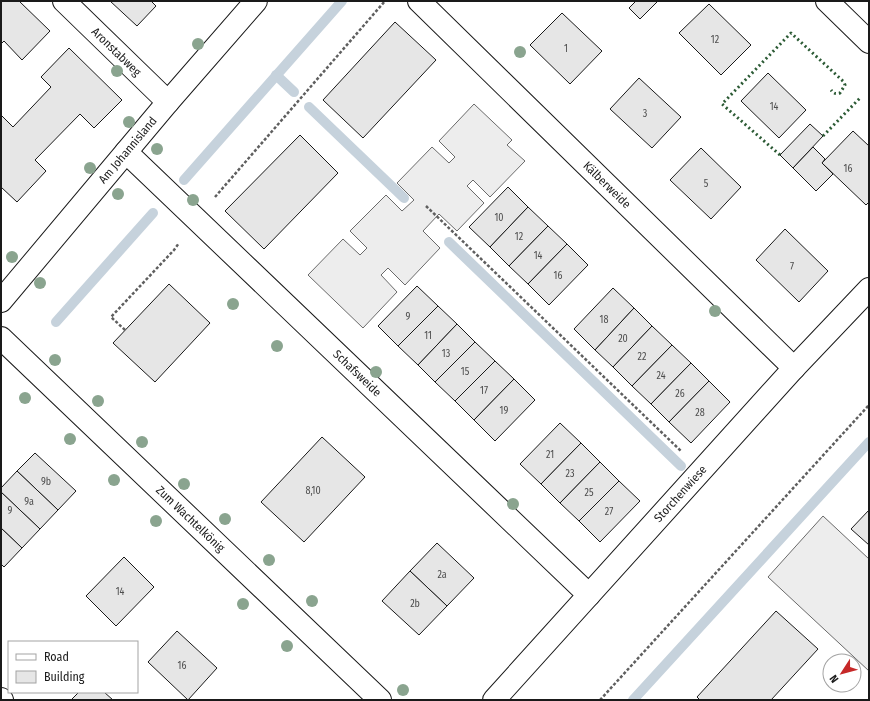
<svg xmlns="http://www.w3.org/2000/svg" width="870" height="701" viewBox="0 0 870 701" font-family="'Fira Sans Condensed',sans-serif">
<rect width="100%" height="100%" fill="#fff"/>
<g fill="#ededed" stroke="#6a6a6a">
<path d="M474,104l38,36 -5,5 18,16 -35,36 -17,-17 -6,6 17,17 -27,28 -18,-17 -16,17 17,17 -35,37 -17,-17 -7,7 16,17 -34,36 -55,-53 35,-36 17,16 7,-7 -17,-17 36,-36 16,16 12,-11 -17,-17 35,-36 17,16 6,-6 -16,-16z"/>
<path d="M823,516l46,43v112l-101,-94z"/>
</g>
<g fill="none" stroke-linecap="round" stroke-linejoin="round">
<g stroke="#c6d2dc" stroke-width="10">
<path d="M276,75l18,17"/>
<path d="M309,107l95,91"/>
<path d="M184,180l158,-179"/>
<path d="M449,242l232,224"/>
<path d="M56,322l97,-109"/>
<path d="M633,700l236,-258"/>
</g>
</g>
<g fill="#e6e6e6" stroke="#1a1a1a">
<path d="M1,1h18l31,30 -28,29 -18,-19 -3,3z"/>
<path d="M110,1h41l5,5 -19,20z"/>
<path d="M636,1h22l-18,18 -11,-11z"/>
<path d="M709,4l42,41 -30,30 -42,-42z"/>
<path d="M562,13l40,38 -32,33 -40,-39z"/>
<path d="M395,22l41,38 -73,78 -40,-38z"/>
<path d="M69,48l53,52 -28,28 -14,-14 -45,46 11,11 -29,31 -16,-15v-72l12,12 38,-40 -10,-10z"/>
<path d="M768,73l38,37 -27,28 -38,-37z"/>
<path d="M639,78l42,39 -29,31 -42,-39z"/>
<path d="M810,124l13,12 -30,32 -13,-13z"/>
<path d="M853,131l16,15v56l-3,3 -44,-42z"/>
<path d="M300,135l38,38 -74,76 -39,-38z"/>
<path d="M813,147l12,12 -3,4 11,11 -17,17 -23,-23z"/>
<path d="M701,148l40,39 -30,32 -41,-39z"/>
<path d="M508,187l20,20 -38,40 -21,-20z"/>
<path d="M528,207l20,19 -39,40 -19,-19z"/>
<path d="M548,226l19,18 -39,40 -19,-18z"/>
<path d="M785,229l43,42 -29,31 -43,-42z"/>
<path d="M567,244l21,21 -39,40 -21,-21z"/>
<path d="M169,284l41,39 -55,59 -42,-39z"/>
<path d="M417,286l21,20 -40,40 -20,-20z"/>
<path d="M613,288l21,20 -39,42 -21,-21z"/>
<path d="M438,306l19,18 -39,41 -20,-19z"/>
<path d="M634,308l18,18 -39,41 -18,-17z"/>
<path d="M457,324l18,18 -40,40 -17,-17z"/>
<path d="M652,326l20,19 -40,41 -19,-19z"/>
<path d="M475,342l20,19 -40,40 -20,-19z"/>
<path d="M672,345l19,18 -40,41 -19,-18z"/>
<path d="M495,361l19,18 -40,41 -19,-19z"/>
<path d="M691,363l18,18 -40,41 -18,-18z"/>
<path d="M514,379l21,21 -40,41 -21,-21z"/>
<path d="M709,381l21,21 -39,41 -22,-21z"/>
<path d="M560,423l21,20 -40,41 -21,-20z"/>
<path d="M322,437l43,40 -61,65 -43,-40z"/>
<path d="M581,443l19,19 -40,41 -19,-19z"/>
<path d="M35,453l41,38 -18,19 -41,-39z"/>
<path d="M600,462l19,19 -40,40 -19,-18z"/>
<path d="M17,471l41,39 -18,19 -39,-37v-4z"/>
<path d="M619,481l21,20 -40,41 -21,-21z"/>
<path d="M1,492l39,37 -18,19 -21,-20z"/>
<path d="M869,510v35l-18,-16z"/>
<path d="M1,528l21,20 -18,19 -3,-3z"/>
<path d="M437,543l37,35 -27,28 -37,-35z"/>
<path d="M124,557l30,30 -38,39 -30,-30z"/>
<path d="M410,571l37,35 -28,29 -37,-34z"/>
<path d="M776,611l42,38 -47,51h-71l-3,-3z"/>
<path d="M177,631l40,37 -29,32 -40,-38z"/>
<path d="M79,692h25l9,8h-42z"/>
</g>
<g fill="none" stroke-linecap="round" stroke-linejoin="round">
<g stroke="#1a1a1a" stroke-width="24">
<g id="minor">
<path id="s1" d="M64,1l104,101"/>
<path id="s2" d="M419,1l375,367"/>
<path d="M827,1l42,41"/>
<path id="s3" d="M126,152l463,443"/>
<path id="s4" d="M1,301l167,-199 88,-101"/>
<path id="s5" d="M1,338l379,362"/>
<path d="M1,699l1,1"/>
<path id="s6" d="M494,700l300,-332 75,-79"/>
</g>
</g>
<g stroke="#5f5f5f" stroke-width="2.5" stroke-dasharray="3 2" stroke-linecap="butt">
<path d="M215,197l170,-196"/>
<path d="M426,206l255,245"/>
<path d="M125,330l-14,-13 63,-67 5,-7"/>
<path d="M600,700l269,-295"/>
</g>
<use href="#minor" stroke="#fff" stroke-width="22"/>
<g stroke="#2b5a34" stroke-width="3" stroke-dasharray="2 3" stroke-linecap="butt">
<path d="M823,136l37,-38"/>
<path d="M780,155l-58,-51 69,-71 53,49 1,3 -5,8c-4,1 -6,1 -9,-3"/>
</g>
</g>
<g fill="#8aa48f">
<circle cx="198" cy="44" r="6"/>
<circle cx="520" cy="52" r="6"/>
<circle cx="117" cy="71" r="6"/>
<circle cx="129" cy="122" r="6"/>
<circle cx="157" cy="149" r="6"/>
<circle cx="90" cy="168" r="6"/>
<circle cx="118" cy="194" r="6"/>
<circle cx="193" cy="200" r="6"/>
<circle cx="12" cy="257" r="6"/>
<circle cx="40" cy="283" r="6"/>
<circle cx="233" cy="304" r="6"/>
<circle cx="715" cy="311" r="6"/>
<circle cx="277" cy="346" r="6"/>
<circle cx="55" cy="360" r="6"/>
<circle cx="376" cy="372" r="6"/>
<circle cx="25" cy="398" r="6"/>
<circle cx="98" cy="401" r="6"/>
<circle cx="70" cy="439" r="6"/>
<circle cx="142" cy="442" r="6"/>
<circle cx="114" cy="480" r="6"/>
<circle cx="184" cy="484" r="6"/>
<circle cx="513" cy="504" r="6"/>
<circle cx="225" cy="519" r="6"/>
<circle cx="156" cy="521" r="6"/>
<circle cx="269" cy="560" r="6"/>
<circle cx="312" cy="601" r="6"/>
<circle cx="243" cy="604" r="6"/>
<circle cx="287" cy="646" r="6"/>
<circle cx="403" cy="690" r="6"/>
</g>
<g text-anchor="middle" stroke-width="3" stroke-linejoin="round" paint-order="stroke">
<g font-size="10" fill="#4d4d4d">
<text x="715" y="43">12</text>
<text x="566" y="52">1</text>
<text x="774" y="110">14</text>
<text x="645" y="117">3</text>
<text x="848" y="172">16</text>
<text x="706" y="187">5</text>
<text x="499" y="221">10</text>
<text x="519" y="240">12</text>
<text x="538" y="259">14</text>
<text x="792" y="270">7</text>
<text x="558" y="279">16</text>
<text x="408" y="320">9</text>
<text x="604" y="323">18</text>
<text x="428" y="339">11</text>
<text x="623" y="342">20</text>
<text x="446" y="357">13</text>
<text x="642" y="360">22</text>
<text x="465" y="375">15</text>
<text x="661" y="379">24</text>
<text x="484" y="394">17</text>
<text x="680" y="397">26</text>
<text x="504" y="414">19</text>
<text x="700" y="416">28</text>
<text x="550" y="458">21</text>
<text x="570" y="477">23</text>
<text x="46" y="485">9b</text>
<text x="313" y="494">8,10</text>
<text x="589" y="496">25</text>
<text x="29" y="505">9a</text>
<text x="10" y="514">9</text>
<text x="609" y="515">27</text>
<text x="442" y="578">2a</text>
<text x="120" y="595">14</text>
<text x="415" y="607">2b</text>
<text x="182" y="669">16</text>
</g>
<g font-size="12" fill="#1a1a1a" stroke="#fff">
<text dy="4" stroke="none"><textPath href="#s1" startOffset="73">Aronstabweg</textPath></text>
<text dy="4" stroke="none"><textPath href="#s4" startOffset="197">Am Johannisland</textPath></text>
<text dy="4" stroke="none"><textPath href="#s2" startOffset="263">Kälberweide</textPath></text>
<text dy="4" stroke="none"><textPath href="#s3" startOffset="320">Schafsweide</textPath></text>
<text dy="4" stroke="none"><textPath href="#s6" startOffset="278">Storchenwiese</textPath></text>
<text dy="4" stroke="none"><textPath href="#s5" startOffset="262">Zum Wachtelkönig</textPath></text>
</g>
</g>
<rect width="870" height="701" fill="none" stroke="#1a1a1a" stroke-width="4"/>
<rect x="8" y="641" width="130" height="52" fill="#ffffff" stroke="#a3a3a3"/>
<rect x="16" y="654" width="20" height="6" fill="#ffffff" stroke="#a3a3a3"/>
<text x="44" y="661" font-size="12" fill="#1a1a1a">Road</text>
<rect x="16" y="671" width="20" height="12" fill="#e6e6e6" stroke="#a3a3a3"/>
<text x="44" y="681" font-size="12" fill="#1a1a1a">Building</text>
<g transform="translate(842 673) rotate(234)"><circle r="19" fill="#ffffff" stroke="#a3a3a3"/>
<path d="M0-3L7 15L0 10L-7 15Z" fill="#c62828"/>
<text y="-6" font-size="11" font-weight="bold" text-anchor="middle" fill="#1a1a1a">N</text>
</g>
</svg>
